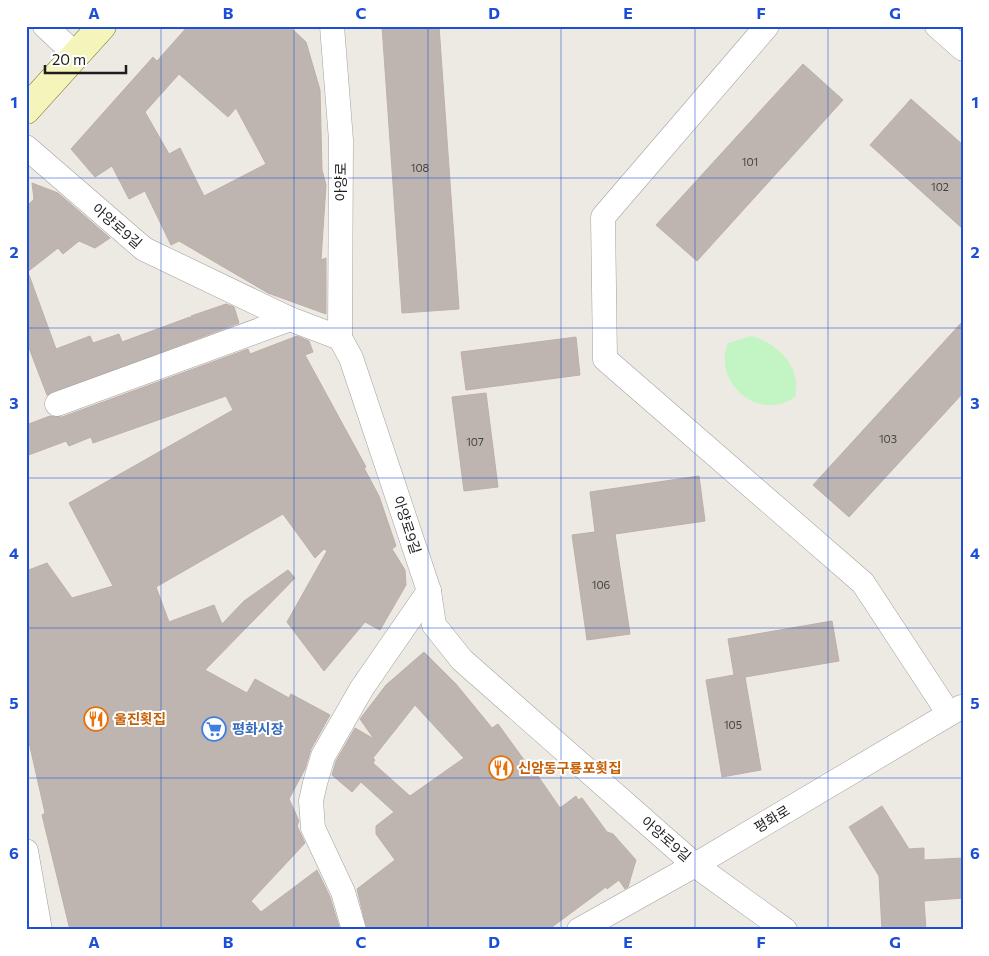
<svg xmlns="http://www.w3.org/2000/svg" width="989" height="956" viewBox="0 0 989 956" font-family="Commissioner,'Noto Sans KR',sans-serif">
<rect width="100%" height="100%" fill="#ede9e3"/>
<path fill="#c2f5c3" d="M752,336c27,8 50,32 43,61 -37,26 -83,-15 -67,-54z"/>
<g fill="#beb5b0" stroke="#beafa7" fill-rule="evenodd">
<path d="M188,26h101l17,16 14,48 2,80 4,15 -5,75 5,-2v56l-58,-21 -89,-52 -8,4 -26,-54 -16,8 -17,-33 -17,11 -24,-28 82,-92 4,4zM179,74l49,43 8,-9 30,56 -62,32 -24,-48 -11,6 -24,-42z"/>
<path d="M382,26h57l20,283 -57,4z"/>
<path d="M803,64l40,36 -146,161 -41,-36z"/>
<path d="M911,99l52,46v84l-93,-84z"/>
<path d="M32,183l26,10 52,45 -15,10 -16,-7 -16,13 -5,-6 -32,25v-66l8,-8z"/>
<path d="M26,275h3l27,74 34,-13 3,7 26,-9 3,8 68,-25 3,3 -2,-4 35,-12 8,3 5,16 -192,72 -21,-55z"/>
<path d="M963,321v72l-114,124 -36,-32z"/>
<path d="M297,336l12,5 4,11 -8,3 61,112 -2,1 15,28 17,50 -4,3 13,21 1,15 -26,45 -15,-8 -41,49 -37,-49 40,-71 -3,-2 -9,9 -32,-44 -127,73 13,35 45,-17 8,19 22,-23 44,-31 7,8 -90,92 42,23 8,-14 34,19 2,-4 39,21 -19,34 -6,20 -16,30 10,22 -2,5 8,17 -54,58 10,11 56,-42 13,27 10,33h-270l-28,-115 3,-2 -19,-84v-158l21,-8 25,35 41,-12 -44,-83 164,-93 -7,-14 -133,47 -2,-6 -22,9 -3,-5 -40,15v-31l24,-9 12,1 186,-68 2,5z"/>
<path d="M576,337l4,38 -114,15 -5,-38z"/>
<path d="M486,393l12,94 -34,4 -12,-94z"/>
<path d="M699,476l6,45 -90,13 15,100 -43,6 -15,-105 23,-3 -5,-40z"/>
<path d="M832,621l7,40 -94,16 16,93 -39,7 -16,-97 28,-5 -6,-36z"/>
<path d="M424,652l32,32 36,44 6,-4 29,40 2,-1 31,45 16,-12 2,4 4,-2 25,34 6,2 23,26 -8,27 -3,2 -6,-9 -12,9 -1,-2 -58,43h-181l-10,-41 38,-29 -19,-26v-8l18,-14 -33,-30 -9,10 -20,-17 4,-14 19,-33 19,11 -14,-20 26,-34zM415,705l49,53 -54,38 -37,-33 2,-3 -2,-2z"/>
<path d="M882,806l27,43 15,-1v12l39,-2v40l-39,3 2,29h-44l-3,-54 -30,-49z"/>
</g>
<g fill="none" stroke-linecap="round" stroke-linejoin="round">
<g stroke="#a1a1a1" stroke-width="25">
<g id="street">
<path d="M45,26l31,29"/>
<path d="M332,26l9,114 -1,198"/>
<path d="M767,26l-164,191 2,142 258,224 86,131"/>
<path d="M937,26l26,23"/>
<path d="M26,147l118,102 146,70 50,19 11,20 78,233 5,34 28,35 233,205 90,65"/>
<path d="M57,404l233,-85"/>
<path d="M26,851l14,79"/>
<path d="M354,930l-11,-38 -30,-64 -2,-27 4,-18 8,-27 39,-68 67,-97"/>
<path d="M579,930l116,-65 266,-158"/>
</g>
</g>
<g stroke="#686c0c" stroke-width="29">
<path id="secondary" d="M26,110l76,-84"/>
</g>
<use href="#street" stroke="#fff" stroke-width="24"/>
<use href="#secondary" stroke="#f5f4ba" stroke-width="28"/>
</g>
<path fill="none" stroke="#1d4ed8" stroke-width="1" stroke-opacity="0.55" d="M161,26v904M294,26v904M428,26v904M561,26v904M695,26v904M828,26v904M26,178h937M26,328h937M26,478h937M26,628h937M26,778h937"/>
<defs>
<g id="restaurant-ring" transform="scale(1.25)"><circle r="9.5" fill="#fff" stroke="#e8710a" stroke-width="1.5"/><path d="M-5-6h1v4h1v-4h1v4h1v-4h1v5L-1.5 .5V6h-2V.5L-5-1ZM5-6V6H3V1.5H1.5Q1.5-4 5-6Z" fill="#e8710a"/></g>
<g id="supermarket-ring" transform="scale(1.25)"><circle r="9.5" fill="#fff" stroke="#3f7fe0" stroke-width="1.5"/><path d="M-6-5.5h2.5l.6 2H6L4.5 2H-2.5L-4.4-4H-6ZM-1.5 3.2a1.3 1.3 0 1 0 .1 0ZM3 3.2a1.3 1.3 0 1 0 .1 0Z" fill="#3f7fe0"/></g>
</defs>
<g fill-rule="evenodd">
<use href="#restaurant-ring" x="96" y="719"/>
<use href="#supermarket-ring" x="214" y="729"/>
<use href="#restaurant-ring" x="501" y="768"/>
</g>
<g text-anchor="middle" stroke-width="4" stroke-linejoin="round" paint-order="stroke">
<g font-size="11" fill="#454342">
<text x="750" y="166">101</text>
<text x="420" y="172">108</text>
<text x="940" y="191">102</text>
<text x="888" y="443">103</text>
<text x="475" y="446">107</text>
<text x="601" y="589">106</text>
<text x="733" y="729">105</text>
</g>
<g font-size="14" fill="#1d1d1d" stroke="#fff">
<text transform="translate(341 182) rotate(-90)" y="5">아양로</text>
<text transform="translate(117 226) rotate(41)" y="5">아양로9길</text>
<text transform="translate(407 525) rotate(72)" y="5">아양로9길</text>
<text transform="translate(772 819) rotate(-31)" y="5">평화로</text>
<text transform="translate(666 839) rotate(41)" y="5">아양로9길</text>
</g>
<g font-size="14" font-weight="bold" fill="#c56008" stroke="#fff" text-anchor="start">
<text x="114" y="724">울진횟집</text>
<text x="518" y="773">신암동구룡포횟집</text>
</g>
<g font-size="14" font-weight="bold" fill="#366cbe" stroke="#fff" text-anchor="start">
<text x="232" y="734">평화시장</text>
</g>
</g>
<rect width="989" height="956" fill="none" stroke="#ffffff" stroke-width="55"/>
<path d="M45 65v8h81v-8" fill="none" stroke="#1d1d1d" stroke-width="2.5"/>
<text x="52" y="65" font-size="15" fill="#1d1d1d" stroke="#ffffff" stroke-width="4" paint-order="stroke">20 m</text>
<rect x="28" y="28" width="934" height="900" fill="none" stroke="#1d4ed8" stroke-width="2"/>
<g font-size="16" text-anchor="middle" font-weight="bold" fill="#1d4ed8">
<text x="94" y="19">A</text>
<text x="228" y="19">B</text>
<text x="361" y="19">C</text>
<text x="494" y="19">D</text>
<text x="628" y="19">E</text>
<text x="761" y="19">F</text>
<text x="895" y="19">G</text>
<text x="14" y="108">1</text>
<text x="975" y="108">1</text>
<text x="14" y="258">2</text>
<text x="975" y="258">2</text>
<text x="14" y="409">3</text>
<text x="975" y="409">3</text>
<text x="14" y="559">4</text>
<text x="975" y="559">4</text>
<text x="14" y="709">5</text>
<text x="975" y="709">5</text>
<text x="14" y="859">6</text>
<text x="975" y="859">6</text>
<text x="94" y="948">A</text>
<text x="228" y="948">B</text>
<text x="361" y="948">C</text>
<text x="494" y="948">D</text>
<text x="628" y="948">E</text>
<text x="761" y="948">F</text>
<text x="895" y="948">G</text>
</g>
</svg>
